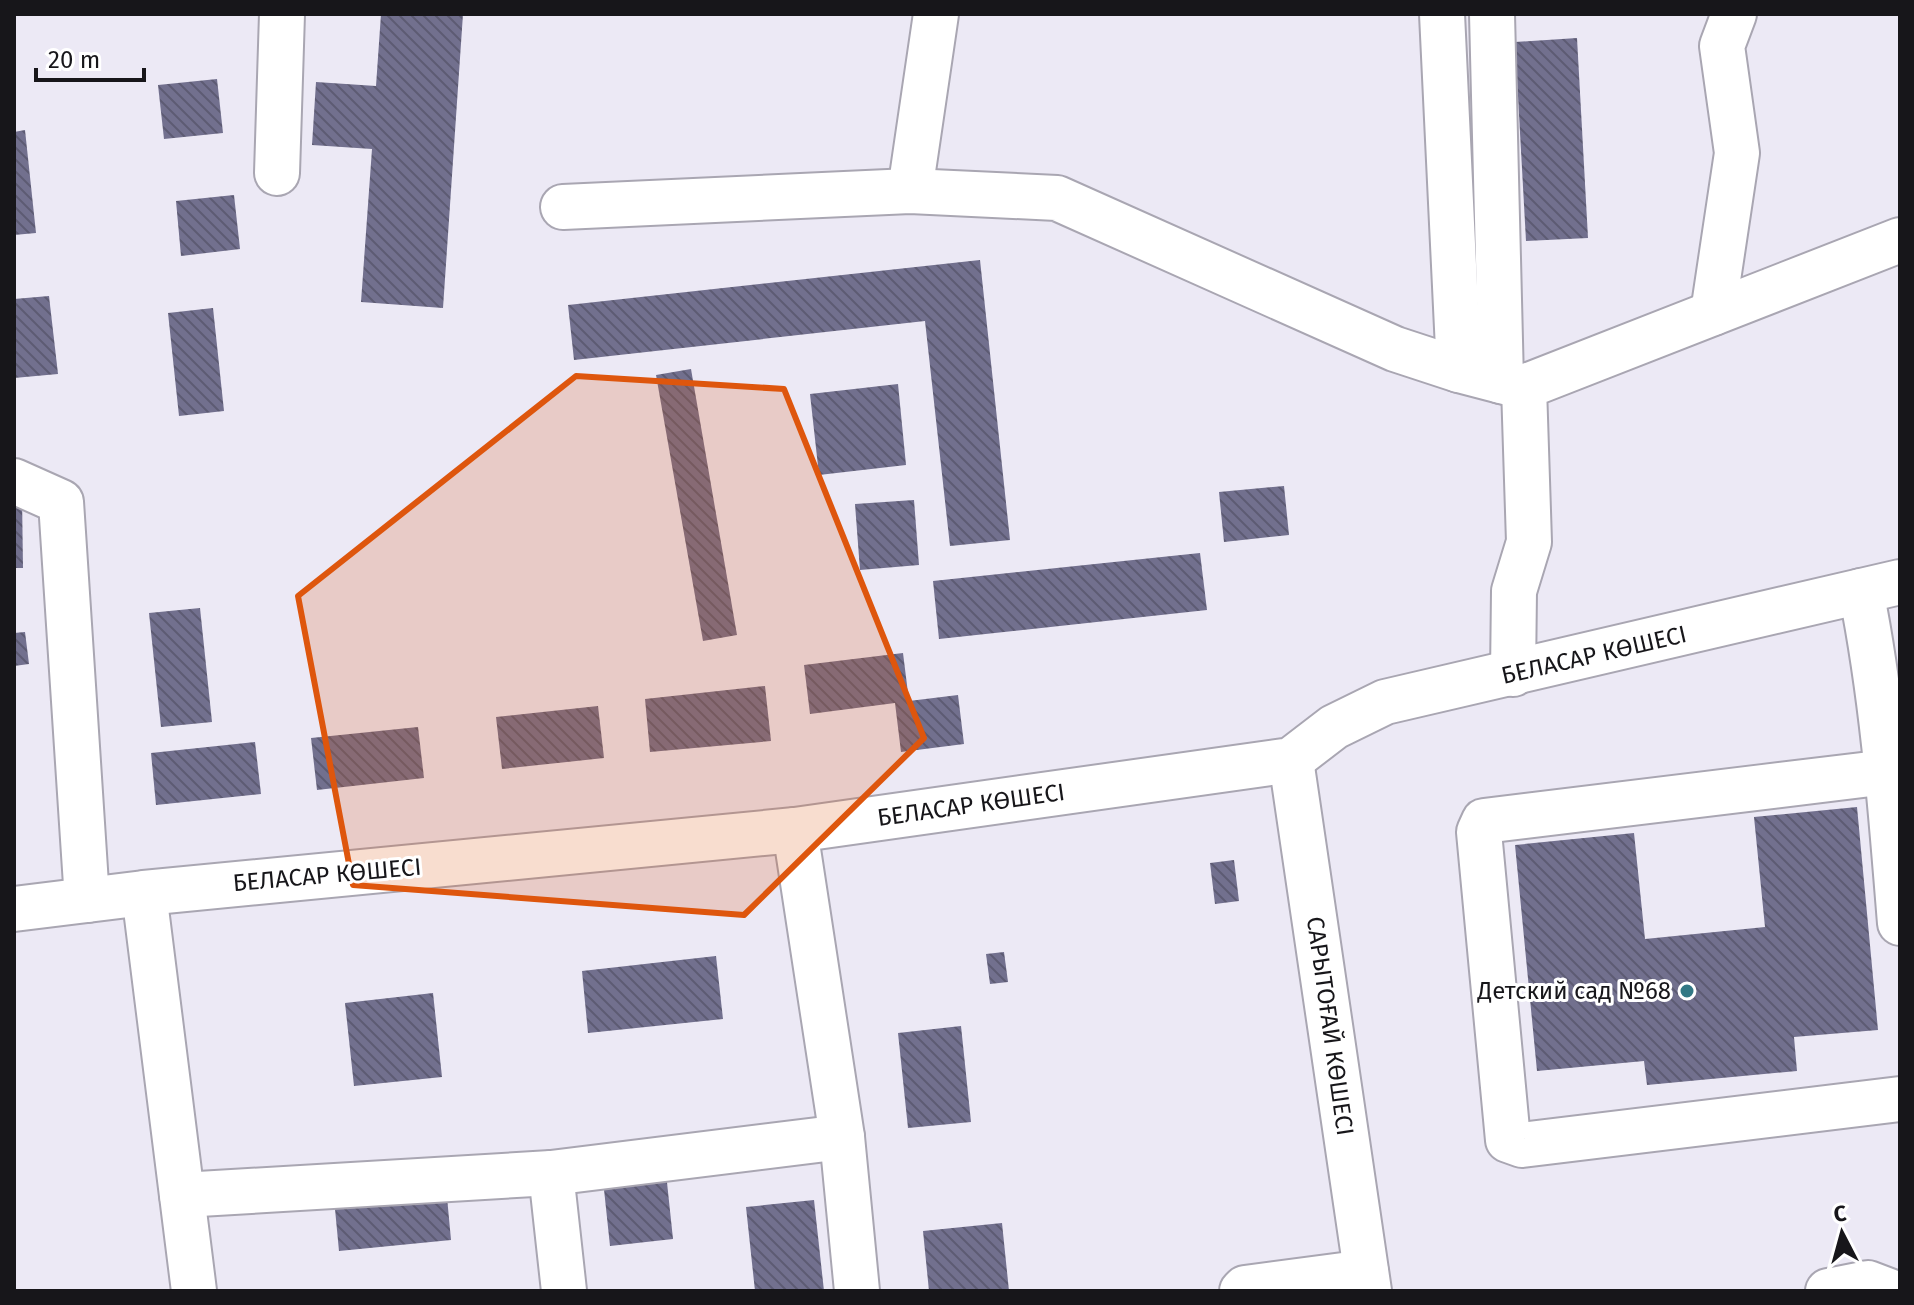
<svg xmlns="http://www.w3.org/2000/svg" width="1914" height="1305" viewBox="0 0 1914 1305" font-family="'Fira Sans',sans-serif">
<defs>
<pattern id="building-back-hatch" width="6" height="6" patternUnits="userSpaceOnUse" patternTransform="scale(2)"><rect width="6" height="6" fill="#72708e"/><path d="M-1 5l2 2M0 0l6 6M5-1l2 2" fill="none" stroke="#5d5b73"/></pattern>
</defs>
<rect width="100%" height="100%" fill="#ece9f5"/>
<g fill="url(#building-back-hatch)">
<path d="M381,14h82l-20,294 -82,-6 11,-153 -60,-4 4,-63 60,4z"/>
<path d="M1577,38l11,200 -62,3 -11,-199z"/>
<path d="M217,79l6,54 -59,6 -6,-54z"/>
<path d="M25,130l11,103 -22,2v-103z"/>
<path d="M234,195l6,54 -59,7 -5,-55z"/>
<path d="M980,260l30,280 -60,6 -25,-225 -351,39 -6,-55z"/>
<path d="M49,296l9,78 -44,4v-79z"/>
<path d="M213,308l11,103 -45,5 -11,-103z"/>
<path d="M691,369l46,266 -34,6 -47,-266z"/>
<path d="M898,384l8,81 -87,10 -9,-81z"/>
<path d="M1284,486l5,49 -65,7 -5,-50z"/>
<path d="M14,495h8l1,73h-9z"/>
<path d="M914,500l5,65 -59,5 -5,-66z"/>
<path d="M1200,553l7,57 -268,29 -6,-58z"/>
<path d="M200,608l12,114 -51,5 -12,-114z"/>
<path d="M25,632l4,32 -15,2v-33z"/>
<path d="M903,653l6,48 49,-6 6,49 -63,8 -6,-49 -85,11 -6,-49z"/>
<path d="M765,686l6,55 -121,11 -5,-53z"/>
<path d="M598,706l6,52 -102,11 -6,-52z"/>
<path d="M418,727l6,51 -107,12 -6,-52z"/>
<path d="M255,742l6,52 -105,11 -5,-52z"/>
<path d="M1857,807l21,223 -84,7 3,34 -150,14 -3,-24 -107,10 -22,-226 119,-12 11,106 120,-12 -11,-110z"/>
<path d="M1234,860l5,41 -24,3 -5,-41z"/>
<path d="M1004,952l4,30 -18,2 -4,-30z"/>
<path d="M716,956l7,63 -135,14 -6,-62z"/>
<path d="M433,993l9,84 -88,9 -9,-83z"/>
<path d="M961,1026l10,96 -63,6 -10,-95z"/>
<path d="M666,1173l7,66 -63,7 -7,-66z"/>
<path d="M447,1197l4,43 -112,11 -4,-42z"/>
<path d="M814,1200l10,91h-69l-9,-84z"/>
<path d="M1002,1223l7,68h-80l-6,-60z"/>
</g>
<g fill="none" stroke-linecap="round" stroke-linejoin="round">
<g stroke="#a9a6b2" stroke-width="48">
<g id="minor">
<path d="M1442,14l17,356"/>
<path d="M1492,14l9,367"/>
<path d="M277,173l5,-159"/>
<path d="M910,191l26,-177"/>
<path d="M563,207l347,-16 147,7 338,151 64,21 65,17"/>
<path d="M1713,313l24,-160 -15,-107 12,-32"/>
<path d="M14,481l47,21 26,398"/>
<path d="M1861,591c22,110 30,221 39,332"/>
<path d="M1513,674l1,-83 15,-49 -5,-155 376,-147"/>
<path d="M1291,760l78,531"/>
<path d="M1887,772l-403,49 -5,11 29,308 14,5 378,-46"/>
<path d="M795,830l47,307 15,154"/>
<path d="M144,893l50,398"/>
<path d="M14,909l130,-16 651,-63 496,-70 43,-33 51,-25 515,-120"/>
<path d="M551,1173l13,118"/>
<path d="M182,1195l369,-22 291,-36"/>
<path d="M1242,1291l3,-3 121,-16"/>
<path d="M1828,1291l40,-8 21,8"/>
</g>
</g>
<use href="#minor" stroke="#fff" stroke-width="44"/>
</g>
<path fill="#de560d" fill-opacity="0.2" stroke="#de560d" stroke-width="6" stroke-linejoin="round" d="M576,376l208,13 140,349 -180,177 -391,-30 -55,-289z"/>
<circle fill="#327884" stroke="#fff" stroke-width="3" cx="1687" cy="991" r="8"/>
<g text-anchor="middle" stroke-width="6" stroke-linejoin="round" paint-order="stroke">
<g font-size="24" fill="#17161a" stroke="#fff">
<text transform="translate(1594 655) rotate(-13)" y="8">БЕЛАСАР КӨШЕСІ</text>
<text transform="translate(971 805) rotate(-8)" y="8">БЕЛАСАР КӨШЕСІ</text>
<text transform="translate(327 875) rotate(-5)" y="8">БЕЛАСАР КӨШЕСІ</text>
<text transform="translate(1330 1026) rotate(82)" y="8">САРЫТОҒАЙ КӨШЕСІ</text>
</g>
<g font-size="24" fill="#17161a" stroke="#fff" text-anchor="end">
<text x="1671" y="999">Детский сад №68</text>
</g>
</g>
<rect width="1914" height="1305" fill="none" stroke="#17161a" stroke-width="32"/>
<g transform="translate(1842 1233) rotate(354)" stroke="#ffffff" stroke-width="6" paint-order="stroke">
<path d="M0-6L14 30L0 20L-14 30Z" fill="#17161a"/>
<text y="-12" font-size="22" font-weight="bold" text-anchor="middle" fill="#17161a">С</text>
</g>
<path d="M36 68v12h108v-12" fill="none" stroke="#17161a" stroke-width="4"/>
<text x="48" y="68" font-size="24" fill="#17161a" stroke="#ffffff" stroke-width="6" paint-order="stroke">20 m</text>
</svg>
